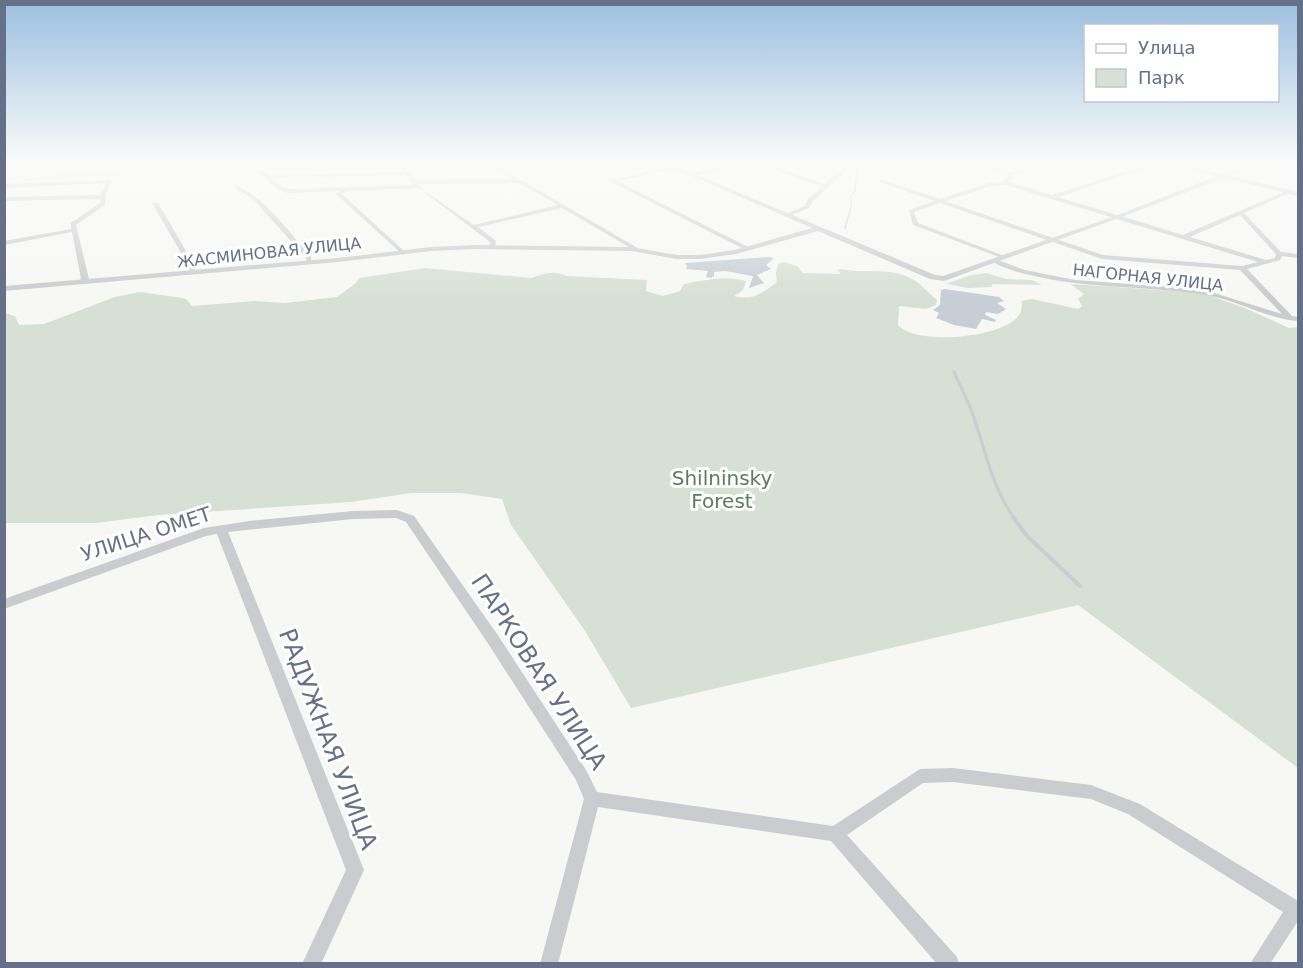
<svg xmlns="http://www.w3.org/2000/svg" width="1303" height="968" viewBox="0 0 1303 968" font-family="'DejaVu Sans',sans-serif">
<rect width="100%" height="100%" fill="#f7f8f4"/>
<path fill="#e8e8e8" d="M123,171l-4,4 -114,6v-4z"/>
<g fill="#d7e0d5">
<path d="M784,262l13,4 6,7 38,1 -4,-4 5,-1c20,5 45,-2 66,8 12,5 19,15 29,23l-1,5 -10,4 -27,-3 -1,19c17,21 106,13 121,-10 3,-4 3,-9 3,-14l10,-2 46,10 4,-3 -4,-7 6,-5 -14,-10 133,9 42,15 44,20 9,-1v441l-220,-163 -447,103 -46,-77 -74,-106 -9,-26 -41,-6h-50l-60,9 -193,13 -62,8h-91v-210l10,3 4,9 25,-1 71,-27 24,-5 37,5 10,2 6,7 63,-5 30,2 52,-6 19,-14 3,-5 66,-10 106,10c13,-5 23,-8 36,-2l80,4 -1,11 17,5 17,-5 4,-7c21,-4 41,-9 62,-3l-3,9 -9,6c18,5 29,-3 43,-14l-1,-9 2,-9z"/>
<path d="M986,273l21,6 25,1 10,5 -50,-1v3l-24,1 -22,-4 25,-9z"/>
</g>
<g fill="#c7ced5">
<path d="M767,257l7,1 -8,7 5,4 -14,6 7,8 -15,5 4,-12 -28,-5 -11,1v4l-3,2 -5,-1 2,-6 -22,-2 1,-2 -2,-4z"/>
<path d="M945,289l54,8 5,4 -7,2 9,6 -8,5 -12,-2 -1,3 11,5 -1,2 -13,-3 -6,10 -22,-4 -18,-7 3,-5 -6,-3 7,-5 1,-15z"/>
</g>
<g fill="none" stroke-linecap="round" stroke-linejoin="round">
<path stroke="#c7ced5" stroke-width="1.5" d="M845,228l6,-21v-12l4,-3 2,-22 4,-7"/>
<path stroke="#c7ced5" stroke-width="3" d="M954,372c6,14 14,28 19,43 13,36 18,71 41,103"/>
<path stroke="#c7ced5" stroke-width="4" d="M1013,517l14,19 53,50"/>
<g stroke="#bbbfc5" stroke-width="2">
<path id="secondary" d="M47,163h31l-74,6v-4z"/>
</g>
<g fill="#caccd0" fill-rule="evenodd">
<path d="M396,163h5l15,17 97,-1 -27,-16h6l149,87 -5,1 -74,-43 -84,19 18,14 -1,6 -3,2 -3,-2 1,-5 -71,-54 -72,3 -5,3 61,56 1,1 -3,2 -64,-58 -1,-1 4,-3 -52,2 -9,-3 -21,-18 3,-2 7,5h16l119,-3zM405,175l9,10 -126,4 -5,-1 -12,-10zM519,183l39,22 -84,20 -54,-37 -2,-4z"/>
<path d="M739,163h8l-55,13 -3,-2z"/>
<path d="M756,163h6l63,21 23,-21h6l-41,38 -4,7 -22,9 -3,-2 1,-1 20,-8 3,-7 14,-12z"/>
<path d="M973,163c13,0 25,8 37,9 14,1 33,-9 48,-9l-45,12 -5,7 44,13 102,-32h6l-102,34 125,38 103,-44h4v2l-46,20 37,39 17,2v4l-16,-2 -2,4 -33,9 45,47 6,1v4c-30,-2 -57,-19 -87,-25 -60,-11 -122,-6 -181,-21 -13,-3 -28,-7 -38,-14l3,-2 30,11 50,10 108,8 28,4 71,22 -42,-44 -138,-11 -162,-56 -26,9 4,11 89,34 -5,1 -89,-33 -4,-15 25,-9 -57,-20 5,-1 58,19 49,-16 14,-1 5,-7zM1005,185l253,77 -16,4 -139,-11 -158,-54 47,-15zM1240,215l36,39 -1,4 -9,2 -76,-23z"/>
<path d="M676,165l2,3 -61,13 133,67v2h-4l-137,-69z"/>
<path d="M113,180l-7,13 -1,12 -29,20 13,54 -5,4 -6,-1 3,-3 -9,-47 -68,13v-4l67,-12v-6l29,-20v-4l-96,2v-4l96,-2 7,-12 -103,5v-4z"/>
<path d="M235,186c21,2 61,54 76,71l1,7h-4l-2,-6 -52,-58 -19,-12z"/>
<path d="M153,202l5,1 38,65 -2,6 -5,-1 1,-5 -38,-65z"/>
<path d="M397,510l17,6 83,118 89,136 11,22 236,34 87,-57 33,-1 138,17 49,19 158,97v20l-28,43h-20l33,-52 -155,-98 -37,-15 -138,-17 -30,1 -76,52 110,122 2,7h-22l-106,-123 -233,-34 -40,157h-18l44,-165 -8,-19 -89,-138 -81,-120 -10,-4 -43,1 -125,13 136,338 -43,94h-19l44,-94 -129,-336 -11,2 -202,73v-10l200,-71 45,-7 104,-10z"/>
</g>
<path fill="#caccd0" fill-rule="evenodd" d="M662,163h7l266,112 8,1 172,-60 102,-40 -49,-13c19,0 35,10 53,10 13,1 25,-10 38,-10l-30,12 69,17v4l-74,-18 -105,40 -175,63 -14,-2 -112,-48 -82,23 -36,5h-23l-46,-8 -156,-2 -44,2 -93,11 -334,29v-5l334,-28 93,-11 44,-2 156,2 46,8h23l35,-5 77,-22z"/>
<use href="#secondary" fill="#fff" fill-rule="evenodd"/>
</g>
<linearGradient id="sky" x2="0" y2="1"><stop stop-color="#9bbee0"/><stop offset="0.55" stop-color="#fbfcfa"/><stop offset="1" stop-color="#fbfcfa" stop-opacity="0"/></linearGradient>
<rect width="1303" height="298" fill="url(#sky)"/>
<g text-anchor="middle" stroke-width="6" stroke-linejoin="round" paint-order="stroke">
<g font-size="16" fill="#647188" stroke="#fff">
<text transform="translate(269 252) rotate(-6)" y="6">ЖАСМИНОВАЯ УЛИЦА</text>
<text transform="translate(1148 277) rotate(6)" y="6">НАГОРНАЯ УЛИЦА</text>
</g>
<g font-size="20" fill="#607960" stroke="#fff">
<text x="722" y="485">Shilninsky<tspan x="722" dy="23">Forest</tspan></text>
</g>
<g font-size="20" fill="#647188" stroke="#fff">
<text transform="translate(146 534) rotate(-18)" y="7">УЛИЦА ОМЕТ</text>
</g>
<g font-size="24" fill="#647188" stroke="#fff">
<text transform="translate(539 672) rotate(57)" y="8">ПАРКОВАЯ УЛИЦА</text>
<text transform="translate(328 739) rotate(69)" y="8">РАДУЖНАЯ УЛИЦА</text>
</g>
</g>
<rect width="1303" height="968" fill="none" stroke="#647188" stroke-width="12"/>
<rect x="1084" y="24" width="195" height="78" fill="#ffffff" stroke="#c1c6cf" stroke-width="1.5"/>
<rect x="1096" y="44" width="30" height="9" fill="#ffffff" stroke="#c1c6cf" stroke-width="1.5"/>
<text x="1138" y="54" font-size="18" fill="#647188">Улица</text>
<rect x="1096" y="69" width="30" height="18" fill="#d7e0d5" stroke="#c1c6cf" stroke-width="1.5"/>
<text x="1138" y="84" font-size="18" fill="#647188">Парк</text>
</svg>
